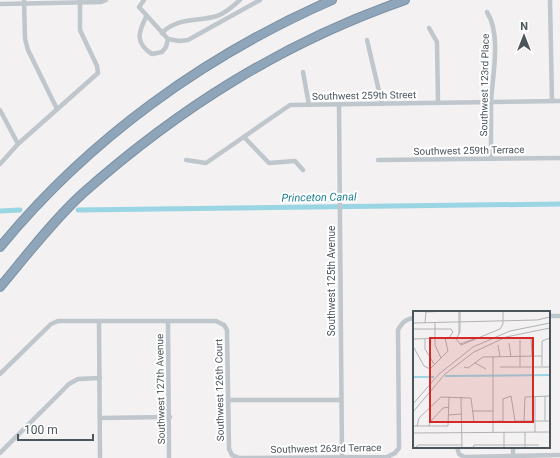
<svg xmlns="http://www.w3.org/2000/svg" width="560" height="458" viewBox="0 0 560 458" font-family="Roboto,sans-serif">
<rect width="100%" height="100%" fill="#f3f1f1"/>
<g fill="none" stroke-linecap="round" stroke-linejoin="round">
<g stroke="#99d5e2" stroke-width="5">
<path d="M78,210l482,-6"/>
<path d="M0,211l20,-1"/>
</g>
<g stroke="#7b90a5" stroke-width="10">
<g id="highway">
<path d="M0,247c89,-108 204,-191 332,-247"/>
<path d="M0,287c26,-31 52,-65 82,-93 97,-86 200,-151 323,-194"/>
</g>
</g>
<g stroke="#bfc6cc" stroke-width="4.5">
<path d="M24,0l1,39 3,11 29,59"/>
<path d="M144,0l-5,7 29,32"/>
<path d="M550,0l2,101"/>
<path d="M0,4l101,-2 5,-2"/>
<path d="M487,12c15,24 5,65 4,91 0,19 0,37 0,56"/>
<path d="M146,17c-8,16 -11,26 6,37l10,-2 4,-5 2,-8"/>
<path d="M429,28l8,14 1,61"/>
<path d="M162,33c15,-16 36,-11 55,-17 9,-3 16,-10 23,-16"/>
<path d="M168,39l11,2 9,-1 72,-40"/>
<path d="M367,40l15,64"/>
<path d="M303,72l6,33"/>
<path d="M339,104l3,354"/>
<path d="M0,110l18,34"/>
<path d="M244,137l25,26 26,-2 8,9"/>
<path d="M186,160l20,3 84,-58 270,-4"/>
<path d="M378,160l182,-2"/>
<path d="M0,164l18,-20 80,-71 -1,-7 -17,-36v-28"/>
<path d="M549,316h11"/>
<path d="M99,321l1,137"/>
<path d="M168,321l1,137"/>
<path d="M0,374l51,-50 7,-3h158l8,4 3,5 2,119 3,6 7,3 148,-1 8,-4 4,-5 -1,-118c4,-7 7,-11 16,-12"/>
<path d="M228,400h112"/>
<path d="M100,418l70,-1"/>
<path d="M457,447l2,7 5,3 96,-2"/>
<path d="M513,447v9"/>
<path d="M0,453l69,-69 9,-5 22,-1"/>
</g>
<use href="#highway" stroke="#8fa5b9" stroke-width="8"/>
</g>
<g text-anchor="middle" stroke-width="4" stroke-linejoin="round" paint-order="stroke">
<g font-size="10" fill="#4b555c" stroke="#fff">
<text transform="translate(484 85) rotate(-89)" y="4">Southwest 123rd Place</text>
<text transform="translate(364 95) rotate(-1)" y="4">Southwest 259th Street</text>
<text transform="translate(469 150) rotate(-1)" y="4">Southwest 259th Terrace</text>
<text transform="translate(331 281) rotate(-90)" y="4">Southwest 125th Avenue</text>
<text transform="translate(160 389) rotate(-91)" y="4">Southwest 127th Avenue</text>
<text transform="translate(219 390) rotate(-91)" y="4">Southwest 126th Court</text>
<text transform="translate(326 448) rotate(-1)" y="4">Southwest 263rd Terrace</text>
</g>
<g font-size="11" font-style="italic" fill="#1e7f95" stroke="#fff">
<text transform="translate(319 197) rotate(-1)" y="4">Princeton Canal</text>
</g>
</g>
<g transform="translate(413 311)">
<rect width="137" height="137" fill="#f3f1f1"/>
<path fill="none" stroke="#99d5e2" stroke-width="2" d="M32,65l105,-1M0,66h21"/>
<path fill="none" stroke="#b0b3b5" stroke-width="1" d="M46,0v23M47,0v21l-4,7 5,6M13,1l21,-1M22,11v23l6,13M0,12l124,-3 13,-3M12,12l1,-12M0,18h38l2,3 -4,6 -36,1M118,26l1,19M12,28v10l9,15M107,29v27M96,32l2,14M47,33l17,-6M48,34l39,-16 3,-5v-13M85,34l2,12M0,35l11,20 6,3 18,-18 -3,-13M80,46v76M62,52l11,6M129,55v-25l8,-3M51,56l4,1 15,-11 59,-1M87,56h50M122,85v36M132,85v25M48,86l1,51M0,93l26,-30 34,-27 37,-16 40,-8M59,100h21M0,101l32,-38 29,-22 32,-15 44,-9M36,104l12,-1M111,111l1,-25 25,-1M0,115h35l1,-29M4,115l2,-8 22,-21 30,1 3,24 29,-1v-22l8,-3 4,25h35M16,115l1,-4 13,-14 6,-1M91,121v16M0,122l137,-1M2,137l3,-3h44M60,137l1,-3h65M112,137v-16"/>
<path fill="#d62828" fill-opacity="0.15" stroke="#d62828" stroke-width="2" d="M17,27h103v84h-103z"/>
<rect width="137" height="137" fill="none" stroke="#4b555c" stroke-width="2"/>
</g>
<g transform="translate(524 36)" stroke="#ffffff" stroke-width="3" paint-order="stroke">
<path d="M0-3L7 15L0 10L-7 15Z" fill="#4b555c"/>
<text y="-6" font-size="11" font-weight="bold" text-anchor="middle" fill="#4b555c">N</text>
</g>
<path d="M18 434v6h75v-6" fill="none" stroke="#4b555c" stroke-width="2"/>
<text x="24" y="434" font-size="12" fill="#4b555c" stroke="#ffffff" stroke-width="3" paint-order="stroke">100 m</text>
</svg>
